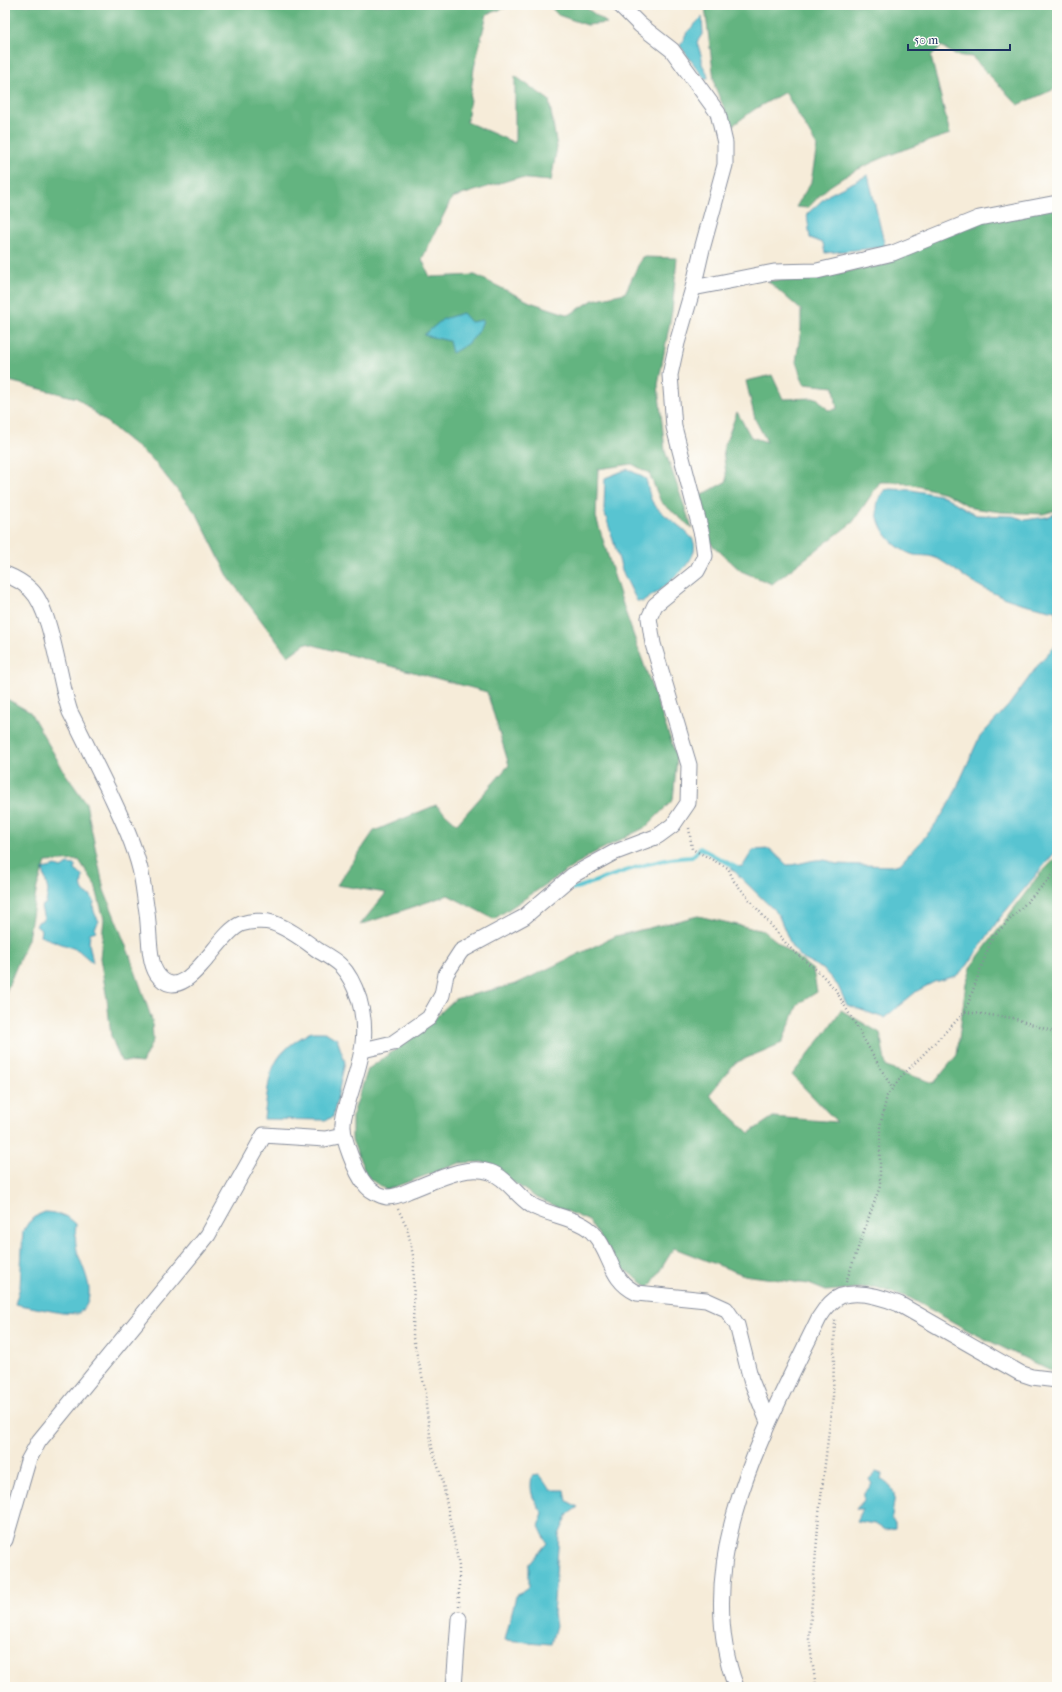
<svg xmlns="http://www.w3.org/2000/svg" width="1062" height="1692" viewBox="0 0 1062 1692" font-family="'IM FELL French Canon',serif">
<rect width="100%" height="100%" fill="#fdfcf7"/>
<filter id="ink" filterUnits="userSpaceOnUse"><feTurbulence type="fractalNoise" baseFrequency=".025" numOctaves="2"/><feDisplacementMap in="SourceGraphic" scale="8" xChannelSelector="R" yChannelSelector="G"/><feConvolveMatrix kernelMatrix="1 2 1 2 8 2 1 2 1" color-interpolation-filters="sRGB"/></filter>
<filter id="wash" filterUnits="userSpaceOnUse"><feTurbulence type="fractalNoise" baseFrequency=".012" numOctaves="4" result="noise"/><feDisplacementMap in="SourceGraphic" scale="16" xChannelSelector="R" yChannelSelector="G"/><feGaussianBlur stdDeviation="0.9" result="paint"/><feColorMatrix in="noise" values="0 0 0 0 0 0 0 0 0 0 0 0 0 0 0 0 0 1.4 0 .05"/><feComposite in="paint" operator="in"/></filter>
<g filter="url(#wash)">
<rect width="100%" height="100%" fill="#f6ecd9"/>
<g fill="#64b480" stroke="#40726f">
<path d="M5,5h443l9,2 2,-2h55l-27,9 -13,54 -7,54 48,21v-67l34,24 8,47 -6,34 -35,-3 -64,20 -30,61 8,18 45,-2 55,27 39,13 24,-15 32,-7 17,-36 35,1 -5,53 -14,74 7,66 27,77 -31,-26 -12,-29 -17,-9 -34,5 -2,48 29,94 52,147 -4,42 -27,27 -54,27 -98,65 -46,-24 -88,30 26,-32 -49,-8 37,-54 62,-26 21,19 52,-59 -22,-73 -181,-49 -18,13 -59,-78 -31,-62 -45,-56 -76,-62 -72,-18z"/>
<path d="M549,5h33l25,18 -20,2 -29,-10z"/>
<path d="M700,5h357v83l-39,17 -46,-48 -17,-2 -14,-9 -10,11 19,77c-40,13 -86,28 -120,52 -8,6 -15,15 -22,22l-12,-1 15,-25 6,-36 -32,-54 -30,17 -23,17 -17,-39 -10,-80z"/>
<path d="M991,206l66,3v301l-14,4 -42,-2 -29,-4 -26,-15 -45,-11h-21l-27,40 -81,62 -31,-13 -32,-29 -9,-46 27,-15 -4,-31 14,-38 14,25 16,5 -12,-23 -9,-38 26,-6 11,24 34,-1 11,12 9,-1 -3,-22 -30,-3 -8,-22 5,-33v-19l-33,-29 50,-4 69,-13 38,-32z"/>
<path d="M5,698l25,14 35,61 21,30 18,87 26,66 22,64 1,20 -11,23 -21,-2 -10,-25 -4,-37 -7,-41 4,-39 -9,-34 -16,-25 -33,2 -9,25 -9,52 -23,55z"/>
<path d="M1057,857v517l-86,-42 -61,-34 -35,-11 -49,4 -17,-7 -65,-9 -70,-27 -25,40 -30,-23 -30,-44 -54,-24 -51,-35 -24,1 -74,27 -19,-13 -15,-37v-23l16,-48 52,-37 35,-33 61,-15 100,-48 82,-20 66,15 49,39 4,22 -19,12 -16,39 -47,20 -26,32 40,38 24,-16 64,5 -45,-47 33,-42 16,-23 39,23 6,34 48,16 23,-28 9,-72 6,-18 66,-89z"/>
</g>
<g fill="#58c4d1" stroke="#3a7a98">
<path d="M702,17l1,16 -6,9 5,16v6l5,9 1,5 -3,1 -25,-33 7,-14z"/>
<path d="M868,175l17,72 -60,6 -2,-10 -13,-5 -3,-24 21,-19z"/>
<path d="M463,313l8,9 12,-2c-6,19 -15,24 -31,33l-3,-12 -25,-6 19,-16z"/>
<path d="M628,469l18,10c2,7 3,18 7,24 10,13 26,21 37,33 20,21 -33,56 -47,66l-6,-1 -14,-28 -19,-63 1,-32z"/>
<path d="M890,489l21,1 33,6 32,19 37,1 12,4 22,-3 10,-4v106l-2,-8c-32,-7 -52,-11 -81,-28 -12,-7 -29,-22 -41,-26 -6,-2 -13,-1 -19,-2 -21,-6 -42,-31 -36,-54 1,-4 5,-7 7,-11z"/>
<path d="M1057,640v210l-58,69 -32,47 -11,10 -22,6 -17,9 -33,27 -37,-13 -9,-19 -15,-17 -20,-10 -11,-12 -14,-33 -47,-46 12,-2 10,-16 17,-1 17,16c19,0 30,-11 49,-1l55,2 9,-2 31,-34 13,-18 10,-18 25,-56 30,-33 32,-44 15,-16z"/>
<path d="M68,864l7,1v5l8,6c-3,10 -2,17 8,20l3,6c-2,7 1,13 5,19l-4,7 1,3 -6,2 -1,10 4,20 -15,-13 -38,-14 1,-6 -5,-4 2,-4 6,-3 -3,-12 5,-4 2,-12 -5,-22 13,-3 5,2z"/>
<path d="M311,1032h14l12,7 8,23 -12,55 -8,3 -61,-1c6,-44 3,-64 47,-87z"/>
<path d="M45,1212c13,1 22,3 31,12 -1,10 -1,20 2,30 7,20 21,43 0,60l-16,-1 -47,-9 5,-17 3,-56 6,-9 9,-7z"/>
<path d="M876,1472l6,2 -1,5c20,14 12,18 11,40l3,4v5l-10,2 -10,-6 -19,-3 6,-12h-6l8,-9v-8l4,-3 4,-5 -3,-5z"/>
<path d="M540,1475l11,15h14l2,11 11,6 -10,7 -9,21 -6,79 3,11 -5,19 -46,-4 11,-44 13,-9v-22l18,-22 -8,-17 4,-13c-10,-13 -14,-20 -11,-37z"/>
</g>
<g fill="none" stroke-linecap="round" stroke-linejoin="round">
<path stroke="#58c4d1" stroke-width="4" d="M573,889c38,-12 79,-31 119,-32l8,-9 39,21"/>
</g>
</g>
<g filter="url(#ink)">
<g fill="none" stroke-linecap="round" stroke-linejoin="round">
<g stroke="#888e9c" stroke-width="17">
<g id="minor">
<path d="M693,288l81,-16 43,-1 76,-18 86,-35 78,-15"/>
<path d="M5,574c10,4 19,9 26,16 21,20 28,91 39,122 13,25 25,51 38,77 12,26 25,52 32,80 3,12 4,24 6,37 4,18 1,53 11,68 27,37 60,-41 84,-50 9,-3 23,-4 32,-1 17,6 32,18 46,28 7,4 16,9 22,15 9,9 14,21 18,33 11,38 1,62 -10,99 -2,8 -6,18 -6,26 -1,14 13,49 22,60 4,6 15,12 22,13 7,0 15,-3 21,-6 23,-8 57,-28 82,-19 16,5 27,24 41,33 18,11 50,13 63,29 18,20 15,46 43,59l69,7 20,9 11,16 14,55 17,42"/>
<path d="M363,1050l30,-7 36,-25 13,-23 4,-21 15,-23 63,-34 49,-42 40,-22 45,-17 15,-11 15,-22 1,-38 -36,-121 -4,-26 6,-13 42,-34 8,-15 -3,-21 -28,-108 -4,-52 7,-32 16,-55 9,-39 23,-84v-22l-7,-30 -46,-63 -32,-25 -20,-20"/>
<path d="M5,1540l23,-79 11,-20 169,-206 56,-100 61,4 19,-4"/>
<path d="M454,1687l5,-68"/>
<path d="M736,1687c-47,-127 29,-257 83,-369 5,-8 12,-18 22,-22 18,-6 41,1 58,8l121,69 12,4 25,3"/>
</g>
</g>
<g stroke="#888e9c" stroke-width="2.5" stroke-dasharray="1 3" stroke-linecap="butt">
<path d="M689,828l3,21 36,19 6,13 56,67 30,25 15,16 57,99"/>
<path d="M965,1012l48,6 44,15"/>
<path d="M398,1209l9,18 7,33 -1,78 13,55v13l6,42 10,31 17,87v40"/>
<path d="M846,1282l34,-96v-60l7,-30 14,-19 64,-65 27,-74 65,-67"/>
<path d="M816,1687l-7,-48 10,-125 14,-117 2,-78"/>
</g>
<use href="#minor" stroke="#fff" stroke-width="15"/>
</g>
</g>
<rect width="1062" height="1692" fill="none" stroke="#fdfcf7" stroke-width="20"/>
<path d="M908 44v6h102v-6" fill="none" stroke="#1b2f5e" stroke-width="2"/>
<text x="914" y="44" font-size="12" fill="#1b2f5e" stroke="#fdfcf7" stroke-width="3" paint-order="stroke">50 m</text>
</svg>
